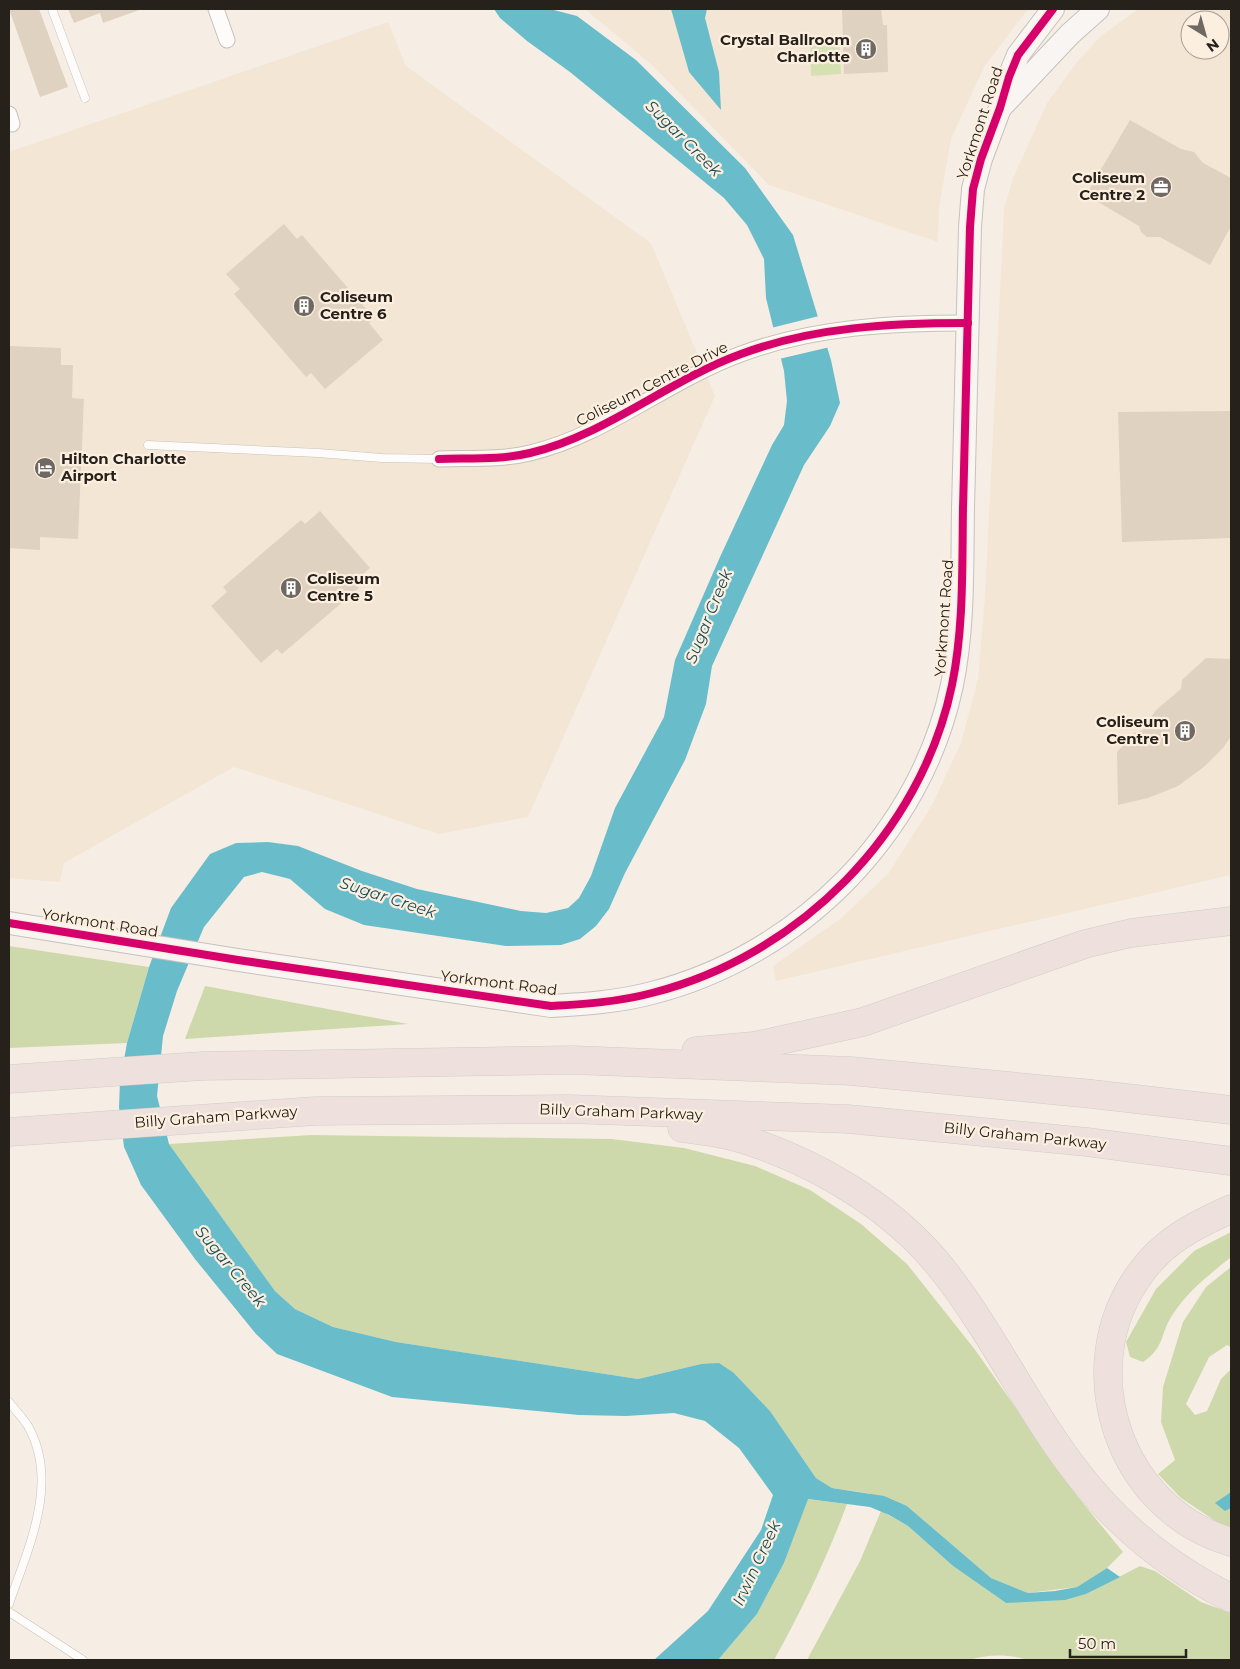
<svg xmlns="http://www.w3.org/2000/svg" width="1240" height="1669" viewBox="0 0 1240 1669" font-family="Montserrat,sans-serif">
<rect width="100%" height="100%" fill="#f6eee5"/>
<g fill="#f3e6d5" fill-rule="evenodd">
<path d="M585,9h443l-44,58 -33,72 -12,69 -1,34 -169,-57 -118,-121z"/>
<path d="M1138,9h93v866l-455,106 -3,-15 67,-47 48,-45 44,-69 29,-62 17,-64 7,-83 19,-387 9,-31 34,-75 30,-41 24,-26zM1190,20h30v30h-30z"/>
<path d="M388,22l18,44 245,177 64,153 -187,421 -89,17 -205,-67 -170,96 -4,19 -51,-4v-726z"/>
</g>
<path fill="#d5e1b2" d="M839,35l2,39 -30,2 -1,-40z"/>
<g fill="#cdd9aa">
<path d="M9,946l140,21 -22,76 -118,5z"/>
<path d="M205,986l203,38 -223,15z"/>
<path d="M311,1135l301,4 72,9 71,18 55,24 51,34 46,40 69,87 102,146 45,55 -16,16 -30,19 -49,6 -37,-15 -84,-72 -40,-13 -35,-5 -16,-10 -46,-67 -36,-38 -33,-9 -63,15 -242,-37 -63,-15 -38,-18 -20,-18 -106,-147z"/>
<path d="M1231,1232v25c-22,18 -42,33 -58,57 -13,19 -8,34 -30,48l-13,-5 -4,-15 30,-53 38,-38z"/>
<path d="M1231,1267v80l-4,-2 -18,12 -23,47 9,11 12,-4 14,-32 10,-10v159l-8,-2 -42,-28 -23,-24 17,-14 -14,-38 2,-35 20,-65 23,-35z"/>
<path d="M807,1499l40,5c-20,54 -45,106 -73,156h-56l39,-46 27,-51z"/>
<path d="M881,1511l27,15 45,40 53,37 80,-9 54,-28 15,5 46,31 30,11v47h-204c-16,-6 -41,-6 -57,0h-163l53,-99z"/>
</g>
<g fill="#69bdcb">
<path d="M494,9h56l27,7 59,44 109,108 48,67 38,125 9,43 -10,23 -26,39 -92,201 -6,38 -21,56 -60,113 -16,36 -13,17 -16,13 -19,6 -55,1 -142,-21 -39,-16 -35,-30 -28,-7 -18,5 -40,50 -27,64 -14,45 -6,60 12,48 106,147 20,18 38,18 63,15 242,37 63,-15 18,-1 15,10 36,38 46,67 16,10 52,8 23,10 84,72 37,15 27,-2 22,-4 30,-19 13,9 -34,17 -21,6 -59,3 -53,-37 -45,-40 -19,-11 -19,-8 -62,-8 -24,64 -27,51 -39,46h-64l54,-49 53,-81 12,-35 -34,-47 -34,-27 -31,-8 -48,3 -47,-1 -187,-18 -115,-43 -21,-20 -61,-75 -54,-74 -17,-38 -5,-40 1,-25 7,-39 22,-76 22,-59 39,-54 26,-11 32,-1 30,4 64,25 55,18 104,22 25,2 22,-5 11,-10 12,-22 24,-68 49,-91 11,-57 45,-103 52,-112 12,-20 3,-24 -3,-30 -18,-73 -2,-39 -17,-34 -23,-27 -154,-126 -43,-31 -27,-23z"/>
<path d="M671,9h36l-2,9 14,54 2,38 -32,-38z"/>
<path d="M1231,1492v16l-6,3 -10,-8z"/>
</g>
<path fill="#f6eee5" d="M819,316l11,31 -51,12 -8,-31z"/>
<g fill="#e0d2c0">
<path d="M9,9h30l29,78 -28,10z"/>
<path d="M68,9h71v1l-36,13 -3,-10 -26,10z"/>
<path d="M842,9h39l2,16h4l1,47 -44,2z"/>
<path d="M1130,120l51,29 13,3 9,11 28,15v48l-21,39 -50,-28h-13l-6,-5 -2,-6 -53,-31z"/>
<path d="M284,224l13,15 5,-4 72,83 -5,5 14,17 -58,49 -14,-16 -5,4 -72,-83 6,-5 -14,-15z"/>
<path d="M9,346l52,2v17h12l-1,33 12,1 -6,140 -38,-2v13l-31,-2z"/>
<path d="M1231,411v127l-109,4 -4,-130z"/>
<path d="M320,511l50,57 -16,14 5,6 -77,66 -5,-5 -16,14 -50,-57 16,-14 -4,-5 78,-67 4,4z"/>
<path d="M1206,658l25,1v77l-8,12 -18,18 -27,20 -30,12 -30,7 -1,-53 17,-19 9,-3 13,-20 25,-21 1,-9z"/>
</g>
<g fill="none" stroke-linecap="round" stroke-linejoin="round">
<g stroke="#c7c1bb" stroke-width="9">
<g id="lane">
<path d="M52,9l33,89"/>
<path d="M148,445l170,8 64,5 57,1"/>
<path d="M9,1402c6,8 14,16 19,24 32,57 0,122 -19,178"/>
<path d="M9,1612l74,48"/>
</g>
</g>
<g stroke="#c7c1bb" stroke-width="17">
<g id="street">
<path d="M216,9l11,31"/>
<path d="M9,114l3,10"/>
<path d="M439,459c30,-1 62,1 91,-6 76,-18 137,-72 211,-99 72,-27 151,-31 227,-31"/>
</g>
</g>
<g stroke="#c7c1bb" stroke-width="24">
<g id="secondary">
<path d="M1002,106l68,-72 28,-25"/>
<path d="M9,923l229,37 313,46c34,-2 67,-4 101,-13 146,-37 269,-159 300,-308 12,-58 10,-119 11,-178 3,-93 5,-186 7,-280l3,-38 8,-30 19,-51 9,-31 9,-22 35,-46"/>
</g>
</g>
<g stroke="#d0ccc8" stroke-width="29">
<g id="highway">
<path d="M696,1051l58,-5 109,-24 222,-78 46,-11 100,-12"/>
<path d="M9,1079l193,-13 371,-6 278,11 241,23 139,16"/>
<path d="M682,1128c23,3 48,6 70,14 73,25 147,70 194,132 52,67 87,146 141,211 39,47 89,86 144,113"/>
<path d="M9,1132l307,-21 253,-2 279,10 239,23 144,19"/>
<path d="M1231,1209c-36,16 -68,32 -91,65 -69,94 -21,236 91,268"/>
</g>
</g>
<use href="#lane" stroke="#fefcfb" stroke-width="8"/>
<use href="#street" stroke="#fefcfb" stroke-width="15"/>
<use href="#secondary" stroke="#f9f5f3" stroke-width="22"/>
<use href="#highway" stroke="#eee1dd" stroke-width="28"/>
<g stroke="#fcefdf" stroke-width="11">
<g id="cycleway">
<path d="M439,459c30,-1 62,1 91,-6 76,-18 137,-72 211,-99 72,-27 151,-31 227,-31"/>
<path d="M9,923l229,37 313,46c34,-2 67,-4 101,-13 146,-37 269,-159 300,-308 12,-58 10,-119 11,-178 3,-93 5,-186 7,-280l3,-38 8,-30 19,-51 9,-31 9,-22 35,-46"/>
</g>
</g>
<use href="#cycleway" stroke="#d6006c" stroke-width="8"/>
</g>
<defs>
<g id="building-disc" transform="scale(1.125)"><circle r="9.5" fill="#6f6962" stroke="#fcefdf"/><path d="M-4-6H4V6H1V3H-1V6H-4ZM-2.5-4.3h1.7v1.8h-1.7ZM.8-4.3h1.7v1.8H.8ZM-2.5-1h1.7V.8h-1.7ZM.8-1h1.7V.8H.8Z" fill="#fff"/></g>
<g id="office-disc" transform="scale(1.125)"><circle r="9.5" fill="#6f6962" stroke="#fcefdf"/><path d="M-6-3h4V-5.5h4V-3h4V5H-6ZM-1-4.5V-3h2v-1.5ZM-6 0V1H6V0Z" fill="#fff"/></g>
<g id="hotel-disc" transform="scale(1.125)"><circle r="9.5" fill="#6f6962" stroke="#fcefdf"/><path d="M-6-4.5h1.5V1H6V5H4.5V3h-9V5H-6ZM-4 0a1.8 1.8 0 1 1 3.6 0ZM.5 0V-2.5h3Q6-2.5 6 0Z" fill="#fff"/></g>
</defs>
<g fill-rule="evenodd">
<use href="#building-disc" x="866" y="49"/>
<use href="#office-disc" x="1161" y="187"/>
<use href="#building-disc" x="304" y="306"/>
<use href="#hotel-disc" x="45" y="468"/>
<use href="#building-disc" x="291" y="588"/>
<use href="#building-disc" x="1185" y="731"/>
</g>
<g text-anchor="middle" stroke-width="4.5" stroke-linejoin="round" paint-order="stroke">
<g font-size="15" font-weight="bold" fill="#26211b" stroke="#fcefdf" text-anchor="end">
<text x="850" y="45">Crystal Ballroom<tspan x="850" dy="17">Charlotte</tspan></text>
<text x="1145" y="183">Coliseum<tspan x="1145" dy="17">Centre 2</tspan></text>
<text x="320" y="302" text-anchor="start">Coliseum<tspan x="320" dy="17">Centre 6</tspan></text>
<text x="61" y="464" text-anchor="start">Hilton Charlotte<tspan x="61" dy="17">Airport</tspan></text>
<text x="307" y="584" text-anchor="start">Coliseum<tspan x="307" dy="17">Centre 5</tspan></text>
<text x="1169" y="727">Coliseum<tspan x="1169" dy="17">Centre 1</tspan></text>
</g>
<g font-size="15" fill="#26211b" stroke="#fcefdf">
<text transform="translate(980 123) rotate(-72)" y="5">Yorkmont Road</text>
<text transform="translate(652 384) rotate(-27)" y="5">Coliseum Centre Drive</text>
<text transform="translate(944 618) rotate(-86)" y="5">Yorkmont Road</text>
<text transform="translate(100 923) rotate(9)" y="5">Yorkmont Road</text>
<text transform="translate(499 983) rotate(7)" y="5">Yorkmont Road</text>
<text transform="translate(621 1112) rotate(2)" y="5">Billy Graham Parkway</text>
<text transform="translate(216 1117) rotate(-4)" y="5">Billy Graham Parkway</text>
<text transform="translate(1025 1136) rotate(6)" y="5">Billy Graham Parkway</text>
</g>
<g font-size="16" font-style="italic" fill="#1b4d58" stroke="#fcefdf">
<text transform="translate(684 138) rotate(45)" y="6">Sugar Creek</text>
<text transform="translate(708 616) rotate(-68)" y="6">Sugar Creek</text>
<text transform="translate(388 897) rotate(18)" y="6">Sugar Creek</text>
<text transform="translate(231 1266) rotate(50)" y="6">Sugar Creek</text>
<text transform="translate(756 1563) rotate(-65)" y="6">Irwin Creek</text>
</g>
</g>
<rect width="1240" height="1669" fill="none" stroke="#26211b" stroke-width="20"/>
<g transform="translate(1205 35) rotate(143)"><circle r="24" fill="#fcefdf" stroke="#a69d91"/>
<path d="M0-4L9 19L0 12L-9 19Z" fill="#6f6962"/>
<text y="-8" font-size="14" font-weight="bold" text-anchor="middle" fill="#26211b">N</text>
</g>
<path d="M1070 1649v8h116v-8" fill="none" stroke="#26211b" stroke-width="2.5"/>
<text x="1078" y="1649" font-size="15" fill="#26211b" stroke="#fcefdf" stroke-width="4" paint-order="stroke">50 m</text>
</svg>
